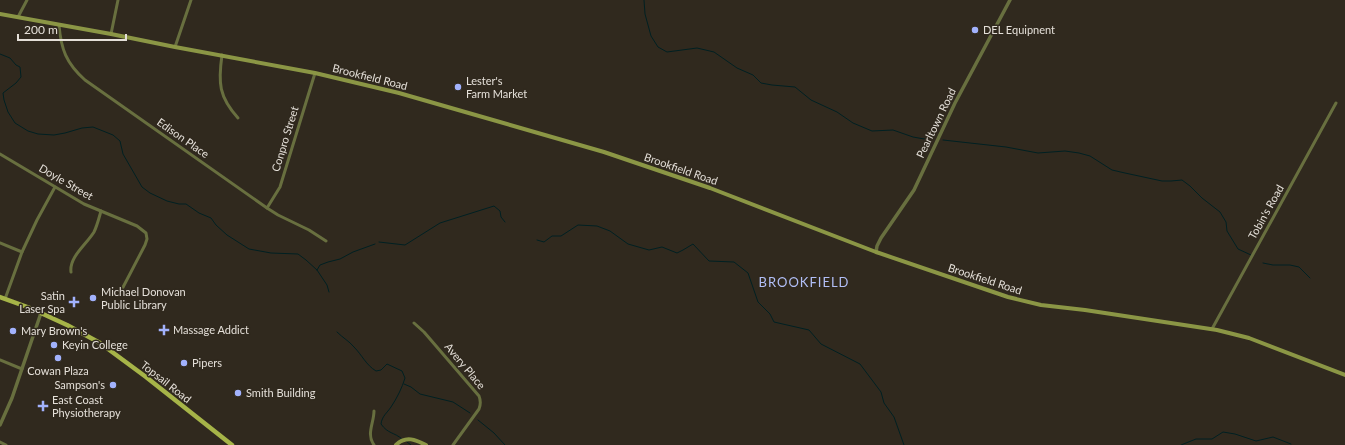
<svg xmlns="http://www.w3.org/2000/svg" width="1345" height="445" viewBox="0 0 1345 445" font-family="Lato,sans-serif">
<rect width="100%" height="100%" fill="#30291e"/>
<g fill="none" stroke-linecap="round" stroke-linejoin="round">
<g stroke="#002022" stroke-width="1">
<path d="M644,0l1,14 6,22 7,11 9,5 30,-4 17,4 23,16 16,7 8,8 11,2 23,2 16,13 26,12 16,11 19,8 21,-1 20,7 17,3"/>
<path d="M0,54l10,4 6,7 4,2 1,10 -5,6 -13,10 1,7 4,12 7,11 13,8 10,3 16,1 11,-2 17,-5 11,-1 20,8 7,6 3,13 19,33 8,6 17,8 12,3h7l13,9 12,5 5,7 11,10 22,14 22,4 27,1 8,6 11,10 10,15 2,7"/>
<path d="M943,140l63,7 32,6 27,-2 14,2 11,3 22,14 13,3 37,8h9l11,-1 8,6 12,12 18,14 6,10 1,9 11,18 13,6"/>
<path d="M537,240l7,2 8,-6h9l17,-11 19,1 13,5 18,13 21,6 13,-3 15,6 6,-3 10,-6 16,17 25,1 14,11 10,29 12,12 4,8 35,8 12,14 39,20 21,28 3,11 10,14 10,28"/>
<path d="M379,242l26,3 35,-22 54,-17 6,5 1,6 4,5"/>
<path d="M1263,263l10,2h17l9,2 11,11"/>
<path d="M317,270l3,-5 8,-3 12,-3 13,-7 22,-8"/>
<path d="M337,332c6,6 12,9 17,15 8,8 12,18 22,24l5,-1 6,-6 15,7 3,7c-3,10 -8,20 -14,29 -4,6 -9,9 -10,17 7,10 13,8 21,15"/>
<path d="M404,384l7,3 9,7 33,8 17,11"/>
<path d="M478,420l16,13 11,12"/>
<path d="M407,442l4,3"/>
<path d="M1181,445l15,-6h16l11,-7 12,2 21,7 17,-4 18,7"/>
</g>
<g stroke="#686f3f" stroke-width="3">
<path d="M18,17l9,-17"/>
<path d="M59,25c2,24 7,38 26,55l182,128 11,7 31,15 17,11"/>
<path d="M111,34l7,-34"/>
<path d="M175,47l16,-47"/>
<path d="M222,55c-4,28 -3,42 16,63"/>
<path d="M0,154l84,50 53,22 9,7 1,6 -2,6 -25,48"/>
<path d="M267,208l13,-21 35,-114"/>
<path d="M0,243l22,9"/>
<path d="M71,272c-2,-15 15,-27 23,-40 3,-6 5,-14 7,-21"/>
<path d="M5,299l17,-47 15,-32 18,-33"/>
<path d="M414,323l10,9 55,64c2,5 2,8 0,13l-26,36"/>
<path d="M1212,329l124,-226"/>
<path d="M0,360l22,9"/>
<path d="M374,411c0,12 -8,23 0,34"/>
<path d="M0,442l6,3"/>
</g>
<g stroke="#686f3f" stroke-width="3.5">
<path d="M876,252l1,-6 4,-8 33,-48 41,-87 55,-103"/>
<path d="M0,425l12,-27 29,-85"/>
</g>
<g stroke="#8b9645" stroke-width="4">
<path d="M0,14l111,20 64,13 140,26 84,20 205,59 106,36 166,64 132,45 33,8 44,5 132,20 32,8 96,37"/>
<path d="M396,445c10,-10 20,-5 30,0"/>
</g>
<path stroke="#a6b448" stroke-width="4.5" d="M0,297l30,11 37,17 33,18 46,34 86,68"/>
</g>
<g fill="#a2b2fd" stroke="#30291e" stroke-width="1.5">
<circle cx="975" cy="30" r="4"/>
<circle cx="458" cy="87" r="4"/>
<circle cx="93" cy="298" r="4"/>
<path d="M72 296h4v4h4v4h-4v4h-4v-4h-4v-4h4z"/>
<path d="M162 324h4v4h4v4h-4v4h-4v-4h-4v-4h4z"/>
<circle cx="13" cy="331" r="4"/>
<circle cx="54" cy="345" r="4"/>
<circle cx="58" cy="358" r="4"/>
<circle cx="184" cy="363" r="4"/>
<circle cx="113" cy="385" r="4"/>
<circle cx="238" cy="393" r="4"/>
<path d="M41 400h4v4h4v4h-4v4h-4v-4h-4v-4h4z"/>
</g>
<g text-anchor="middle" stroke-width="3" stroke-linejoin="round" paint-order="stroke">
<g font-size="11" fill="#e4dfd8" stroke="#30291e" text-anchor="start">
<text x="983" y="34">DEL Equipnent</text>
<text x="466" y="85">Lester's<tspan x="466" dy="13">Farm Market</tspan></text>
<text x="101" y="296">Michael Donovan<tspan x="101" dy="13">Public Library</tspan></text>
<text x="65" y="300" text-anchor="end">Satin<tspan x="65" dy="13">Laser Spa</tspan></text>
<text x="173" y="334">Massage Addict</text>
<text x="21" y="335">Mary Brown's</text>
<text x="62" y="349">Keyin College</text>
<text x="192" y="367">Pipers</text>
<text x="58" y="375" text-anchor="middle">Cowan Plaza</text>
<text x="105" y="389" text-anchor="end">Sampson's</text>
<text x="246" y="397">Smith Building</text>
<text x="52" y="404">East Coast<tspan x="52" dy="13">Physiotherapy</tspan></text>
</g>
<g font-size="11" fill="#e4dfd8" stroke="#30291e">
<text transform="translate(370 77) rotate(14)" y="4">Brookfield Road</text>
<text transform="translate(936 123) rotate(-64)" y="4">Pearltown Road</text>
<text transform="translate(183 138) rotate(35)" y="4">Edison Place</text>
<text transform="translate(285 139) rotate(-73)" y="4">Conpro Street</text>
<text transform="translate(681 169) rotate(19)" y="4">Brookfield Road</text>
<text transform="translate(66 182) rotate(30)" y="4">Doyle Street</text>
<text transform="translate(1266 212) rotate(-61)" y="4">Tobin's Road</text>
<text transform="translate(985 279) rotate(18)" y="4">Brookfield Road</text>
<text transform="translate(465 366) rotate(50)" y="4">Avery Place</text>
<text transform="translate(166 382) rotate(38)" y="4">Topsail Road</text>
</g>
<g font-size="13" letter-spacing="1" fill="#b1bef6" stroke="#30291e">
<text x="804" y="287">BROOKFIELD</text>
</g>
</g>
<path d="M18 34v6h108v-6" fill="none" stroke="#e4dfd8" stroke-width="2"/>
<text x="24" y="34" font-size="12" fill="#e4dfd8" stroke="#30291e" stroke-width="3" paint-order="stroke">200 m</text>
</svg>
